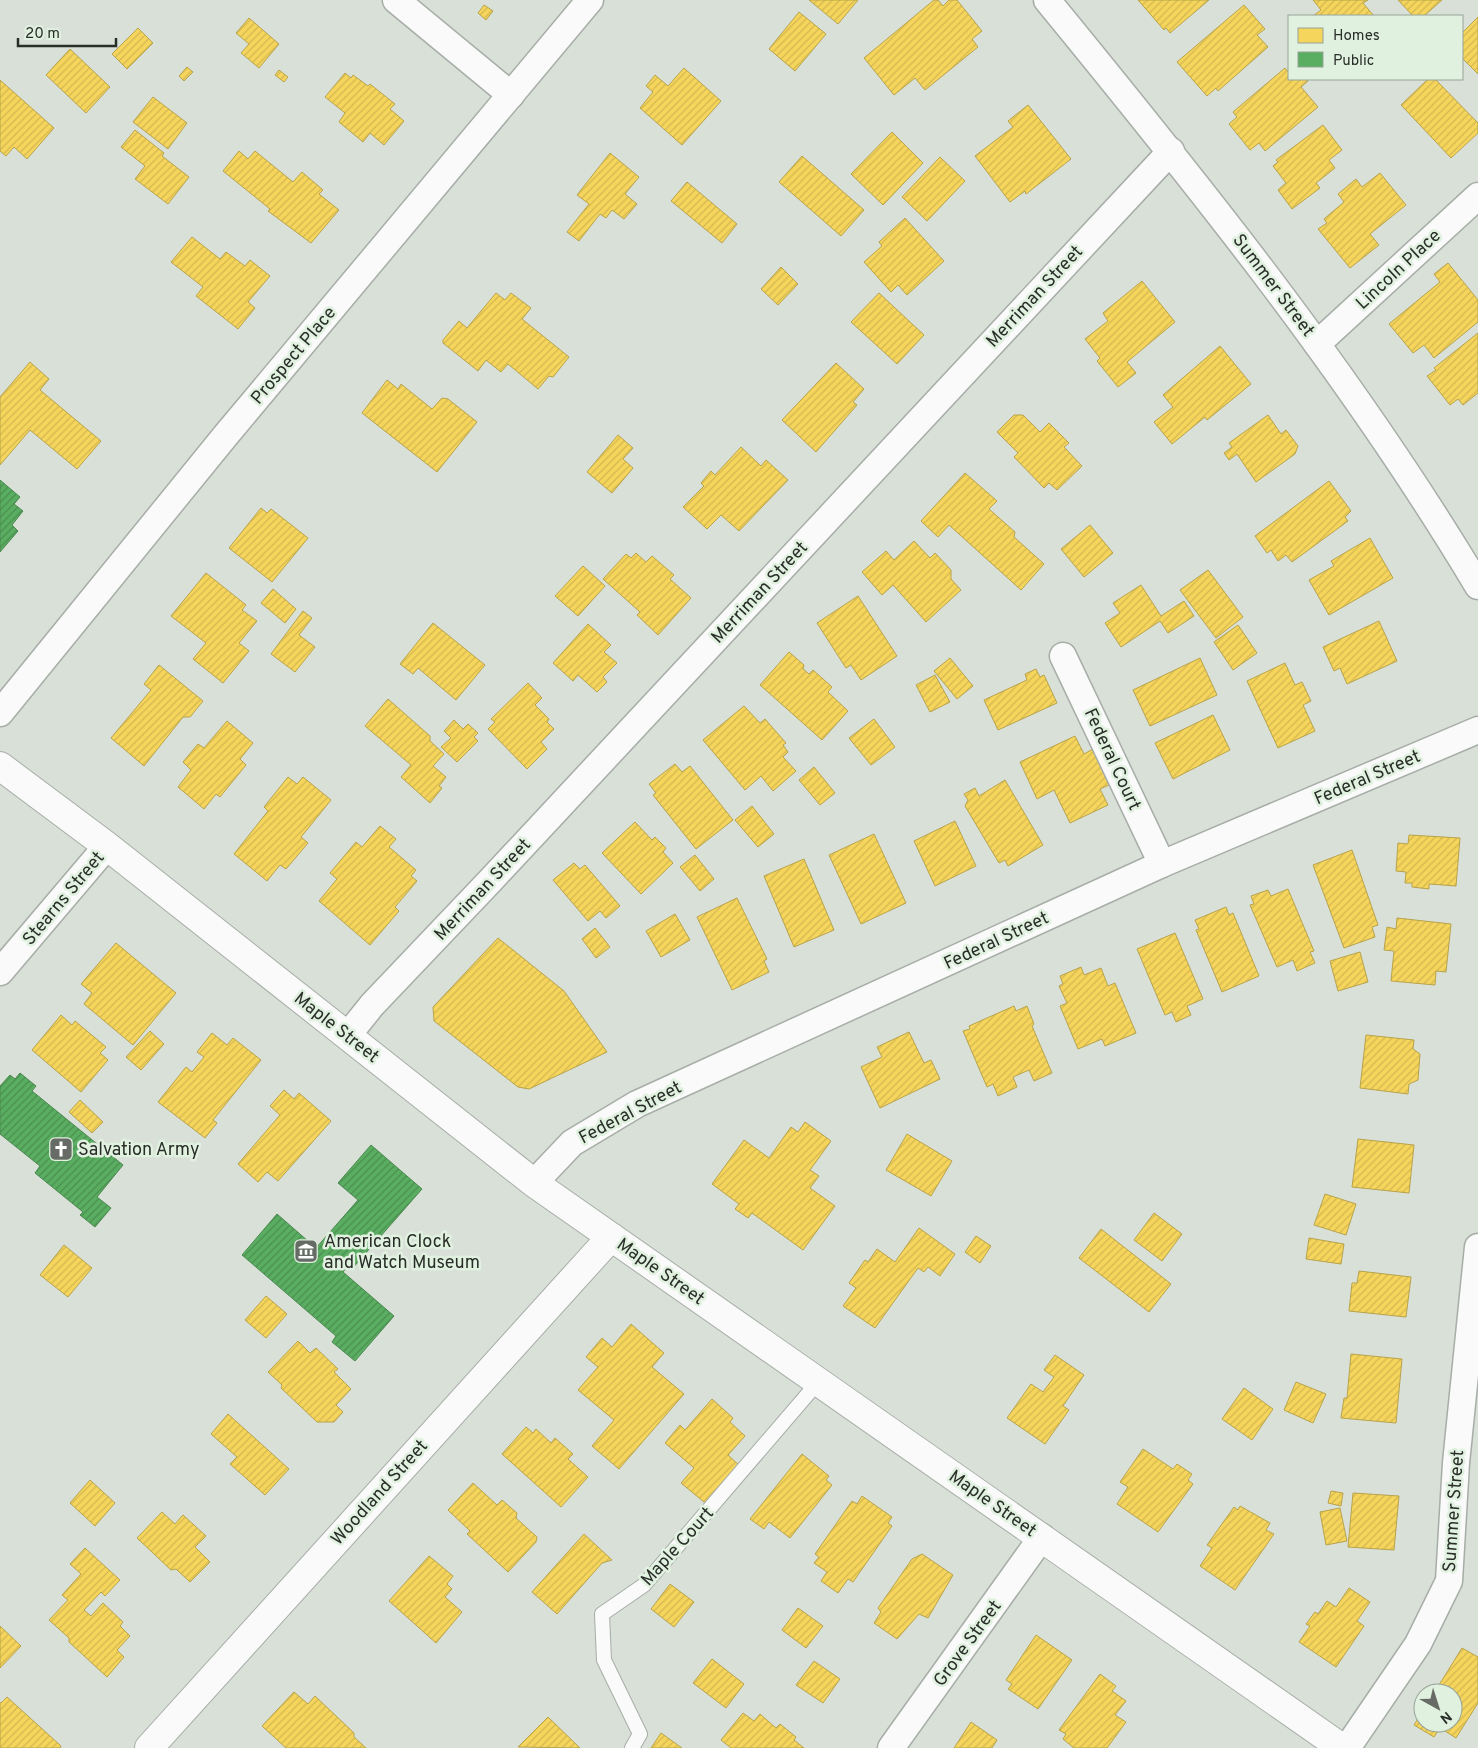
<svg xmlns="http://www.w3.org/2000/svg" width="1478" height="1748" viewBox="0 0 1478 1748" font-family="Overpass,sans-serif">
<defs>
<pattern id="homes-hatch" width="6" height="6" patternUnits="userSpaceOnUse" patternTransform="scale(1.25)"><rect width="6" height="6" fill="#f6d55c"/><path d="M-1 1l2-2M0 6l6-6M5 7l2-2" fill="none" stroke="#d3b750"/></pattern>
<pattern id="public-hatch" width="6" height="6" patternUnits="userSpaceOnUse" patternTransform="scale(1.25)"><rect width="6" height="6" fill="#5aae61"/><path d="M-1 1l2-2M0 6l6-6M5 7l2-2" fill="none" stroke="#4a8e50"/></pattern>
</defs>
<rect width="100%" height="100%" fill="#d8e0d7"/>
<g fill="url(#homes-hatch)" stroke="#b8a34c">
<path d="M809,0h49l-20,24z"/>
<path d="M934,0h4l5,6 6,-6h8l25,31 -10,8 6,8 -53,43 -10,-12 -21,17 -30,-37z"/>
<path d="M1138,0h71l-39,33 -4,-5 -2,2z"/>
<path d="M1313,0h55l-5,3 11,13h-61l8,-6z"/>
<path d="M1398,0h44l-18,16h-11z"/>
<path d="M484,5l9,6 -7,9 -8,-7z"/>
<path d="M1244,5l21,24 -8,6 11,12 -50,44 -2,-3 -9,8 -30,-34z"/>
<path d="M799,12l27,22 -31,37 -26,-22z"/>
<path d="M1478,17v57l-16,-16v-25z"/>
<path d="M249,18l30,26 -20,24 -18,-15 8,-9 -13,-11z"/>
<path d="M138,28l15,15 -26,26 -15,-15z"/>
<path d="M70,49l40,38 -24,26 -40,-38z"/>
<path d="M187,67l6,5 -9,9 -5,-5z"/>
<path d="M684,68l37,33 -39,44 -42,-37 13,-16 -7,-6 9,-11 13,11z"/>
<path d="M1285,68l4,5v6h17l2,2 -7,6 17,20 -53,44 -6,-8 -9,7 -21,-26 8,-7 -4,-5z"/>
<path d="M279,70l9,7 -4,5 -9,-7z"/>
<path d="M345,73l6,5 2,-3 15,11 2,-2 25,20 -5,5 14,12 -20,24 -14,-12 -7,9 -24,-20 6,-9 -20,-16z"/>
<path d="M1428,79h7l43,44v10l-27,25 -50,-53z"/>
<path d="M0,80l54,48 -27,31 -13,-12 -8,9 -6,-5z"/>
<path d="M153,97l34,26 -19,26 -35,-27z"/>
<path d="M1028,105l43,54 -45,35 -1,-3 -15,11 -35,-46 38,-29 -5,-6z"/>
<path d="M1323,125l19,25 -13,10 6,8 -19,15 4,5 -28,21 -14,-19 8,-7 -13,-17 5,-4 -2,-2z"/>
<path d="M135,130l29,23 -2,3 27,21 -21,27 -33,-25 10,-13 -24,-19z"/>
<path d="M892,132l31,31 -40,42 -32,-31z"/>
<path d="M239,151l9,8 7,-8 38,31 9,-10 21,18 -4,4 20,16 -28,33 -43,-32 2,-2 -47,-38z"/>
<path d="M610,153l29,24 -14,17 12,10 -13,15 -12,-9 -6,8 -6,-4 -21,27 -12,-9 22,-28 -12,-9z"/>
<path d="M802,156l62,54 -23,26 -62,-54z"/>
<path d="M940,157l25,24 -38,40 -25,-24z"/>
<path d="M1380,173l26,32 -36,29 9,11 -29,23 -32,-39 9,-6 -3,-4 20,-17 -6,-8 18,-15 6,8z"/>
<path d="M687,182l50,42 -15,19 -51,-42z"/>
<path d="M905,218l39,43 -37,34 -9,-10 -7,7 -27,-30 18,-16 -3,-4z"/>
<path d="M192,237l28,22 6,-7 19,14 5,-6 20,16 -22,26 7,6 -17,21 -42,-33 7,-9 -32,-25z"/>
<path d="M1448,263l30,37v22l-44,36 -10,-13 -11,8 -24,-29 51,-42 -6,-8z"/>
<path d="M781,267l17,17 -20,21 -17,-16z"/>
<path d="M1142,281l33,41 -48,40 9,11 -18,14 -21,-26 3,-3 -15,-19 23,-18 -5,-8z"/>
<path d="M496,293l9,7 6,-7 20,15 -9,11 47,38 -16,20 -4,-1 -11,13 -30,-25 -7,8 -15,-12 -8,11 -35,-28v-3l16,-19 8,7z"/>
<path d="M879,293l45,42 -27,29 -46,-42z"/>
<path d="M1478,333v60l-15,12 -5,-6 -8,6 -23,-29 9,-6 -2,-2z"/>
<path d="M1220,346l31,38 -44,36 -2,-3 -33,27 -18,-22 19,-15 -10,-12z"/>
<path d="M30,362l19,17 -9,11 61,51 -24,28 -47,-39 -30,35v-68z"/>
<path d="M836,363l28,26 -11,13 4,3 -41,47 -34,-32z"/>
<path d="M387,380l11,9 3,-5 31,25 10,-11 6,1 29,23 -40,50 -75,-59z"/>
<path d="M1014,415h9l17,17 9,-9 20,20 -5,4 18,19 -25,24 -8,-7 -5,5 -30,-31 4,-4 -21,-21z"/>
<path d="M1268,415l13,19 5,-4 12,16 -3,8 -39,28 -19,-28 -8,6 -5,-7 8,-6 -3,-4z"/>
<path d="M618,435l15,13 -10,11 10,9 -21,25 -25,-21z"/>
<path d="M741,447l20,19 5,-6 22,20 -49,51 -18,-16 -14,14 -24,-22 21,-21 -3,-3 10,-12 4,4z"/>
<path d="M965,473l32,28 -8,8 26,23 -1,5 30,27 -23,26 -72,-65 -11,12 -17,-16z"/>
<path d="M1329,481l22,30 -6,6 3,4 -56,41 -6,-7 -8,6 -7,-11 -4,3 -12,-17z"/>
<path d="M261,508l6,5 4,-4 37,29 -36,44 -43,-34z"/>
<path d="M1090,525l23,28 -29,24 -23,-28z"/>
<path d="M1370,538l23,40 -64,37 -20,-35 25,-14 -3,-5z"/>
<path d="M914,541l16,17 5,-5 16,17v9l10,11 -35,32 -33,-37 -11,10 -20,-23 24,-21 8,9z"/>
<path d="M636,553l10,9 6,-6 22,19 -4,4 21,19 -33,37 -21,-20 3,-3 -37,-33 23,-25 5,4z"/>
<path d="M583,566l22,20 -27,30 -23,-20z"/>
<path d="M1208,570l35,47 -27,21 -36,-48z"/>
<path d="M206,573l40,32 -4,5 15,11 -18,22 10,8 -26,32 -30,-24 13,-16 -35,-27z"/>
<path d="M1141,585l20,31 23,-15 10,15 -26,17 -8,-12 -39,26 -16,-24 15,-10 -7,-10z"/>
<path d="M273,589l23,20 -11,14 -24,-20z"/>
<path d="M858,596l39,60 -36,24 -10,-15 -5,3 -29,-45z"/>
<path d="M303,611l9,7 -13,17 16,12 -20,25 -24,-18z"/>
<path d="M1379,621l18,40 -50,23 -7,-16 -6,3 -11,-24z"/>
<path d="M433,623l52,42 -29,35 -38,-32 -5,6 -13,-10z"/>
<path d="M588,624l23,21 -7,7 13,11 -14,14 4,5 -10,10 -19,-17 -5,6 -20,-18z"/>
<path d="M1238,625l19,28 -24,17 -19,-28z"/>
<path d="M789,652l15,13 -1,4 6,5 4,-4 19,17 -4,5 20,19 -26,29 -62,-55z"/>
<path d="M950,658l23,28 -16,13 -23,-28z"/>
<path d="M1200,658l17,37 -67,31 -17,-36z"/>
<path d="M1285,663l10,22 7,-3 9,19 -8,4 12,26 -37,17 -31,-67z"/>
<path d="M159,665l44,36 -13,16h-7l-39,49 -33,-28 40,-48 -7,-6z"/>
<path d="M1036,669l4,8 4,-2 13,28 -59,27 -14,-30 43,-20 -2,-6z"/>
<path d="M935,675l15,27 -20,10 -14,-27z"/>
<path d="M528,683l14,15 -7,7 14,14 -2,3 7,7 -13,13 6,7 -20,20 -39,-40 7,-7 -4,-3z"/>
<path d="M388,699l42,37v5l14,13 -11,12 13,11 -7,9 3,2 -12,15 -29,-26 10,-12 -46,-39z"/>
<path d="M744,706l16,17 5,-4 21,24 -3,2 5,7 -5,5 13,14 -23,20 -12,-15 -16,14 -42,-50z"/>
<path d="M1213,715l17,35 -57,29 -18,-36z"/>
<path d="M874,719l21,28 -24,18 -22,-27z"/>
<path d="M454,720l9,9 5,-5 10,9 -4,4 4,4 -21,21 -16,-15 10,-9 -7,-7z"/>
<path d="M227,721l26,22 -13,16 6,6 -26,32 -4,-3 -12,15 -26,-22 13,-17 -8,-8 15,-18 6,4z"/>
<path d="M1075,736l9,18 9,-5 16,36 -9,4 8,16 -38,18 -16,-33 -17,9 -17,-37z"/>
<path d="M675,764l7,8 8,-6 43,54 -37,29 -43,-54 3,-2 -7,-9z"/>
<path d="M814,767l21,26 -15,12 -21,-25z"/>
<path d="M288,777l9,7 6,-7 28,23 -30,37 7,6 -22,26 -6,-4 -13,16 -33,-27 34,-43 -4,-4z"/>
<path d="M1005,780l38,65 -35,21 -3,-6 -6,3 -34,-57 3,-6 -4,-6 11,-6 4,8z"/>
<path d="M752,806l22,28 -16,13 -23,-27z"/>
<path d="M955,821l21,45 -41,20 -21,-45z"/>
<path d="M635,822l17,18 3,-3 11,11 -3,4 10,11 -32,31 -39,-41z"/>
<path d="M380,826l16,13 -7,8 27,23 -5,6 6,5 -22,26 4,4 -29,34 -51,-44 18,-22 -7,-6 26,-31 6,5z"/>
<path d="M874,834l32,69 -45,21 -32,-69z"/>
<path d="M1409,835l51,3 -4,48 -27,-2v5l-17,-2v-4h-7l1,-11 -10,-1 2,-28 10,1z"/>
<path d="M1352,850l26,75 -6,2 3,10 -31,11 -31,-83z"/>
<path d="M695,855l19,24 -14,12 -20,-24z"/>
<path d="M804,859l30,71 -40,17 -30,-71z"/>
<path d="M574,863l6,6 5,-4 35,41 -14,12 -6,-7 -12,10 -35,-41z"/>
<path d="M1288,889l26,62 -4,1 5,11 -18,8 -4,-11 -16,7 -27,-62 4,-1 -3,-8 17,-6 3,6z"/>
<path d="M737,898l30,61 -3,2 5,11 -37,18 -35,-73z"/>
<path d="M1226,907l3,8 4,-2 26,63 -37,16 -26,-62 3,-1 -4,-9z"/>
<path d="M675,914l15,26 -29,17 -15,-26z"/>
<path d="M1397,918l54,6 -5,48 -10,-1 -1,14 -44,-4 3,-30 -10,-1 3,-23 9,2z"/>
<path d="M595,928l15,19 -14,11 -14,-19z"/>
<path d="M1175,933l28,66 -16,7 4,9 -15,7 -4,-10 -7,3 -28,-66z"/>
<path d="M498,938l66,53 43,61 -78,37 -11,-2 -84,-66 -1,-14z"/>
<path d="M116,943l60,50 -43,52 -49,-41 8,-11 -11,-9z"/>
<path d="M1360,952l8,30 -30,9 -8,-30z"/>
<path d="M1081,967l3,8 17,-7 7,18 7,-3 21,50 -31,13 -3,-7 -24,10 -18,-43 7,-3 -8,-17 4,-2 -3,-8z"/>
<path d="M1014,1006l2,5 11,-5 7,18 -2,2 20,47 -18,8 -5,-11 -16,7 4,10 -19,9 -5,-12 -6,3 -24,-56 7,-2 -1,-3z"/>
<path d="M61,1015l11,10 3,-4 31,26 -6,6 8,7 -27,32 -49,-42z"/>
<path d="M150,1031l14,13 -23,26 -15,-13z"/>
<path d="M909,1032l15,31 7,-3 9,19 -60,29 -19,-41 21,-10 -5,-10z"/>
<path d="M212,1033l15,12 6,-7 28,22 -48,60 4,3 -12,15 -47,-36 28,-35 6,5 12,-15 -7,-5z"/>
<path d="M1366,1035l48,5 -1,9 7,5 -2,26 -9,4 -1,10 -48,-6z"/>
<path d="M284,1090l10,9 5,-6 32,28 -53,60 -11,-9 -9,10 -20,-18 42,-49 -10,-9z"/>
<path d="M80,1100l23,22 -11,11 -23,-21z"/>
<path d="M805,1122l26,19 -21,29 9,6 -9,12 25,18 -32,44 -51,-37 -4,5 -13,-9 4,-5 -27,-20 32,-44 25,18 22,-31 7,5z"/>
<path d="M907,1134l45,27 -21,35 -45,-26z"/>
<path d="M1358,1139l56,6 -5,48 -57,-6z"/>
<path d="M1325,1194l31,10 -10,31 -32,-10z"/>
<path d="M1154,1213l28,21 -20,27 -28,-21z"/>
<path d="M919,1228l36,26 -15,22 -12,-9 -4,5 -6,-4 -43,60 -32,-22 13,-18 -7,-5 16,-23 3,2 9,-13 18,13z"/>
<path d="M1101,1229l70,55 -22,28 -70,-54z"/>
<path d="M976,1236l15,10 -11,17 -15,-11z"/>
<path d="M1309,1238l35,6 -3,20 -35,-5z"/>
<path d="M64,1245l28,23 -24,29 -28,-22z"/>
<path d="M1359,1271l52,6 -5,40 -57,-6 3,-28h5z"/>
<path d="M266,1296l21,18 -21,24 -21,-18z"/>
<path d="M631,1324l33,29 -12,14 32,27 -65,75 -27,-23 22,-26 -36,-30 20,-23 -12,-10 16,-19 10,9z"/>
<path d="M298,1341l12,12 6,-5 22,21 -4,3 17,17 -15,16 7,7 -9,10h-17l-36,-34 1,-3 -14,-13z"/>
<path d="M1351,1354l51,5 -6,64 -55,-5 3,-20h3z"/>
<path d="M1055,1355l29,20 -21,31 6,4 -24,34 -38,-26 24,-34 12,8 11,-15 -10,-7z"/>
<path d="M1296,1382l30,12 -13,29 -29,-13z"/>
<path d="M1244,1388l29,21 -21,31 -30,-21z"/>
<path d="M712,1399l21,19 -3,4 15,14 -17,19 14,13 -32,39 -29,-24 13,-15 -29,-25 15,-18 5,5z"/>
<path d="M228,1414l61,55 -24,26 -35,-31 7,-7 -26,-23z"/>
<path d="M526,1427l7,6 3,-4 15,14 4,-5 18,16 -5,5 20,18 -27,30 -59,-53z"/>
<path d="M1143,1449l30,20 4,-5 15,10 -4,6 5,4 -35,48 -41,-28 11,-17 -8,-5z"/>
<path d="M802,1454l27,22 -3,4 6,5 -42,53 -21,-16 -5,7 -14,-10z"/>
<path d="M90,1480l25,23 -20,23 -25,-23z"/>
<path d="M473,1483l24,22 5,-5 15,13 -1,5 21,19 -1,5 -28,30 -41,-38 3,-3 -22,-21z"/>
<path d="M1331,1491l12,2 -2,13 -13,-3z"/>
<path d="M1353,1493l46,3 -5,54 -46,-3z"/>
<path d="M862,1496l30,21 -4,6 4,3 -39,56 -5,-3 -10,14 -17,-12 6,-9 -13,-9 5,-6 -4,-3 37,-53 5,3z"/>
<path d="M1240,1506l30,17 -4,7 8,4 -39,56 -35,-24 12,-18 -5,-3 27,-38 4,3z"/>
<path d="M1340,1508l7,33 -21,4 -6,-33z"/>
<path d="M162,1512l13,12 8,-9 23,21 -11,11 15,15 -20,20 -14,-13 -5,1 -34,-32z"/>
<path d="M584,1534l28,26 -10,3 -45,51 -25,-22z"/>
<path d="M85,1548l35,32 -15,16 -4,-4 -17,18 7,6 12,-13 20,19 -3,4 10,10 -13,14 7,7 -17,20 -38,-35v-4l-20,-18 19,-20 -6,-5 19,-21 -11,-10z"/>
<path d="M922,1554l31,21 -25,43 -9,-4 -22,25 -23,-16 7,-11 -3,-4 34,-49z"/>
<path d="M429,1556l24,20 -6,8 5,5 -7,8 17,15 -26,31 -47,-42z"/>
<path d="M670,1584l24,18 -20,25 -23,-18z"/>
<path d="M1349,1588l21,14 -13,19 7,5 -28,41 -37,-25 11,-16 -4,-2 9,-12 3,2 9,-13 9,6z"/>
<path d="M798,1608l25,18 -17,22 -24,-18z"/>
<path d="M0,1626l21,20 -21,22z"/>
<path d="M1036,1635l36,25 -34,49 -30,-20 4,-5 -6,-4z"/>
<path d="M1462,1648l16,9v46l-22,35 -16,-10 -6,9 -20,-12 9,-14v12h30v-30h-19z"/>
<path d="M712,1659l32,25 -18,24 -33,-25z"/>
<path d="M814,1661l26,18 -17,24 -27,-18z"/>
<path d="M1100,1674l16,12 -4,5 14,10 -11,14 11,7 -19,26h-33l-11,-9 3,-5 -7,-4z"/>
<path d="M294,1692l14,12 7,-8 39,37v4l12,11h-80l-24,-22z"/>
<path d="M7,1697l54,49 -1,2h-60v-46l1,1z"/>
<path d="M743,1713l11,8 6,-7 16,14 4,-4 16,13 -2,3 10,8h-73l-10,-8z"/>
<path d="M548,1717l32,31 -62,-1z"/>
<path d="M971,1722l26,18 -5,8h-38z"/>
<path d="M661,1733l21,15h-31z"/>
</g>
<g fill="url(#public-hatch)" stroke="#4b8850">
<path d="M0,480l20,17 -6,7 9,7 -11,14 6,6 -18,21z"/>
<path d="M20,1073l16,13 -4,5 91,74 -26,32 14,11 -16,19 -15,-12 3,-3 -48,-39 5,-7 -40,-32v-48l10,-11 5,4z"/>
<path d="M371,1145l51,44 -71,81 -4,-3 -4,5 51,44 -39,45 -23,-19 4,-6 -94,-81 35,-41 39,34 42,-48 -20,-17z"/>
</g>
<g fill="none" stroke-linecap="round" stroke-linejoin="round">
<g stroke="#a7ada7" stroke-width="16">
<path id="lane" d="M632,1748l8,-14 -36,-74 -2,-46 42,-29 175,-204"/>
</g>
<g stroke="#a7ada7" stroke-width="29">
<g id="street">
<path d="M396,0l115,95"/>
<path d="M1047,0c154,188 306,377 431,586"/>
<path d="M1317,344l161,-148"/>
<path d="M1063,656l99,208"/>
<path d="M0,713l226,-278 364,-435"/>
<path d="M0,972l107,-126"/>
<path d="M348,1035l24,-30 118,-124 681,-730"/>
<path d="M534,1183l38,-40 65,-39 525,-240 316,-134"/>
<path d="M891,1748l151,-211"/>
<path d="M1347,1748l71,-104 31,-63 7,-118 22,-216"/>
</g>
</g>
<g stroke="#a7ada7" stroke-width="30">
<g id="secondary">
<path d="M0,766l107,80 427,337 808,565"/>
<path d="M149,1748l462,-511"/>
</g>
</g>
<use href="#lane" stroke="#f9faf9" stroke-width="14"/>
<use href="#street" stroke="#f9faf9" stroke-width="26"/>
<use href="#secondary" stroke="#f9faf9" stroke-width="28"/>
</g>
<defs>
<g id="church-square" transform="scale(1.25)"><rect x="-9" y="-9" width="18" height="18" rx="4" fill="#666c65" stroke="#e1f1e0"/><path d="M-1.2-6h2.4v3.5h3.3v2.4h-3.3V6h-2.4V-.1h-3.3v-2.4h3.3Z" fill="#fff"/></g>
<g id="museum-square" transform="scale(1.25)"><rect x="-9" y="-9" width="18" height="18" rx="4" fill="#666c65" stroke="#e1f1e0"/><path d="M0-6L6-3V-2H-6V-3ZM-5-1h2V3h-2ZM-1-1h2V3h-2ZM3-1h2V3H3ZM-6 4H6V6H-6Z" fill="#fff"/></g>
</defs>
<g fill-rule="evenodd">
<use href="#church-square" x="61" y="1149"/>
<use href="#museum-square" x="306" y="1251"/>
</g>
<g text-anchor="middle" stroke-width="5" stroke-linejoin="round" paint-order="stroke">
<g font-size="18" fill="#292e28" stroke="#e1f1e0">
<text transform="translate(1398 269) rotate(-43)" y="6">Lincoln Place</text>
<text transform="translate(1274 285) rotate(53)" y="6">Summer Street</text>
<text transform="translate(1034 296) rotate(-47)" y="6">Merriman Street</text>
<text transform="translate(293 355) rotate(-50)" y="6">Prospect Place</text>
<text transform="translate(759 592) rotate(-47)" y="6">Merriman Street</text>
<text transform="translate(1113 759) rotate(65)" y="6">Federal Court</text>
<text transform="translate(1367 777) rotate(-23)" y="6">Federal Street</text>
<text transform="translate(482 889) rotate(-47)" y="6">Merriman Street</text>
<text transform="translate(63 898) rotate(-50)" y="6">Stearns Street</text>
<text transform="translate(996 940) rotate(-25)" y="6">Federal Street</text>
<text transform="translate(337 1027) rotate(38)" y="6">Maple Street</text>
<text transform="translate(630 1112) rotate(-28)" y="6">Federal Street</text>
<text transform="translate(661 1271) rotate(35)" y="6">Maple Street</text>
<text transform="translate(379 1492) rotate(-48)" y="6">Woodland Street</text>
<text transform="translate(993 1503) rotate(35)" y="6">Maple Street</text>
<text transform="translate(1453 1511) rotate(-86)" y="6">Summer Street</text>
<text transform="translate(677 1546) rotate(-48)" y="6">Maple Court</text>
<text transform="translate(967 1643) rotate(-54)" y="6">Grove Street</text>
</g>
<g font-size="18" fill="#292e28" stroke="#e1f1e0" text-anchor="start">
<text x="78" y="1155">Salvation Army</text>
<text x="324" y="1247">American Clock<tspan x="324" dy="21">and Watch Museum</tspan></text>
</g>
</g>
<rect x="1288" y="15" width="175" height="65" fill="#e1f1e0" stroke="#97a396"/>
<rect x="1298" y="28" width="25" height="15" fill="#f6d55c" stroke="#97a396"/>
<text x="1333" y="40" font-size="15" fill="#292e28">Homes</text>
<rect x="1298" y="52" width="25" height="15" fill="#5aae61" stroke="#97a396"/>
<text x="1333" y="65" font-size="15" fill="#292e28">Public</text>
<g transform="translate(1438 1708) rotate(141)"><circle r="24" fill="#e1f1e0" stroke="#97a396"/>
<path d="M0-4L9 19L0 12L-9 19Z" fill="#666c65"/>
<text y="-8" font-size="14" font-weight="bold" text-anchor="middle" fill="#292e28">N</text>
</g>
<path d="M18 38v8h98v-8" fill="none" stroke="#292e28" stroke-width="2.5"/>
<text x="25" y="38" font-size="15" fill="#292e28" stroke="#e1f1e0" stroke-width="4" paint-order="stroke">20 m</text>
</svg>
